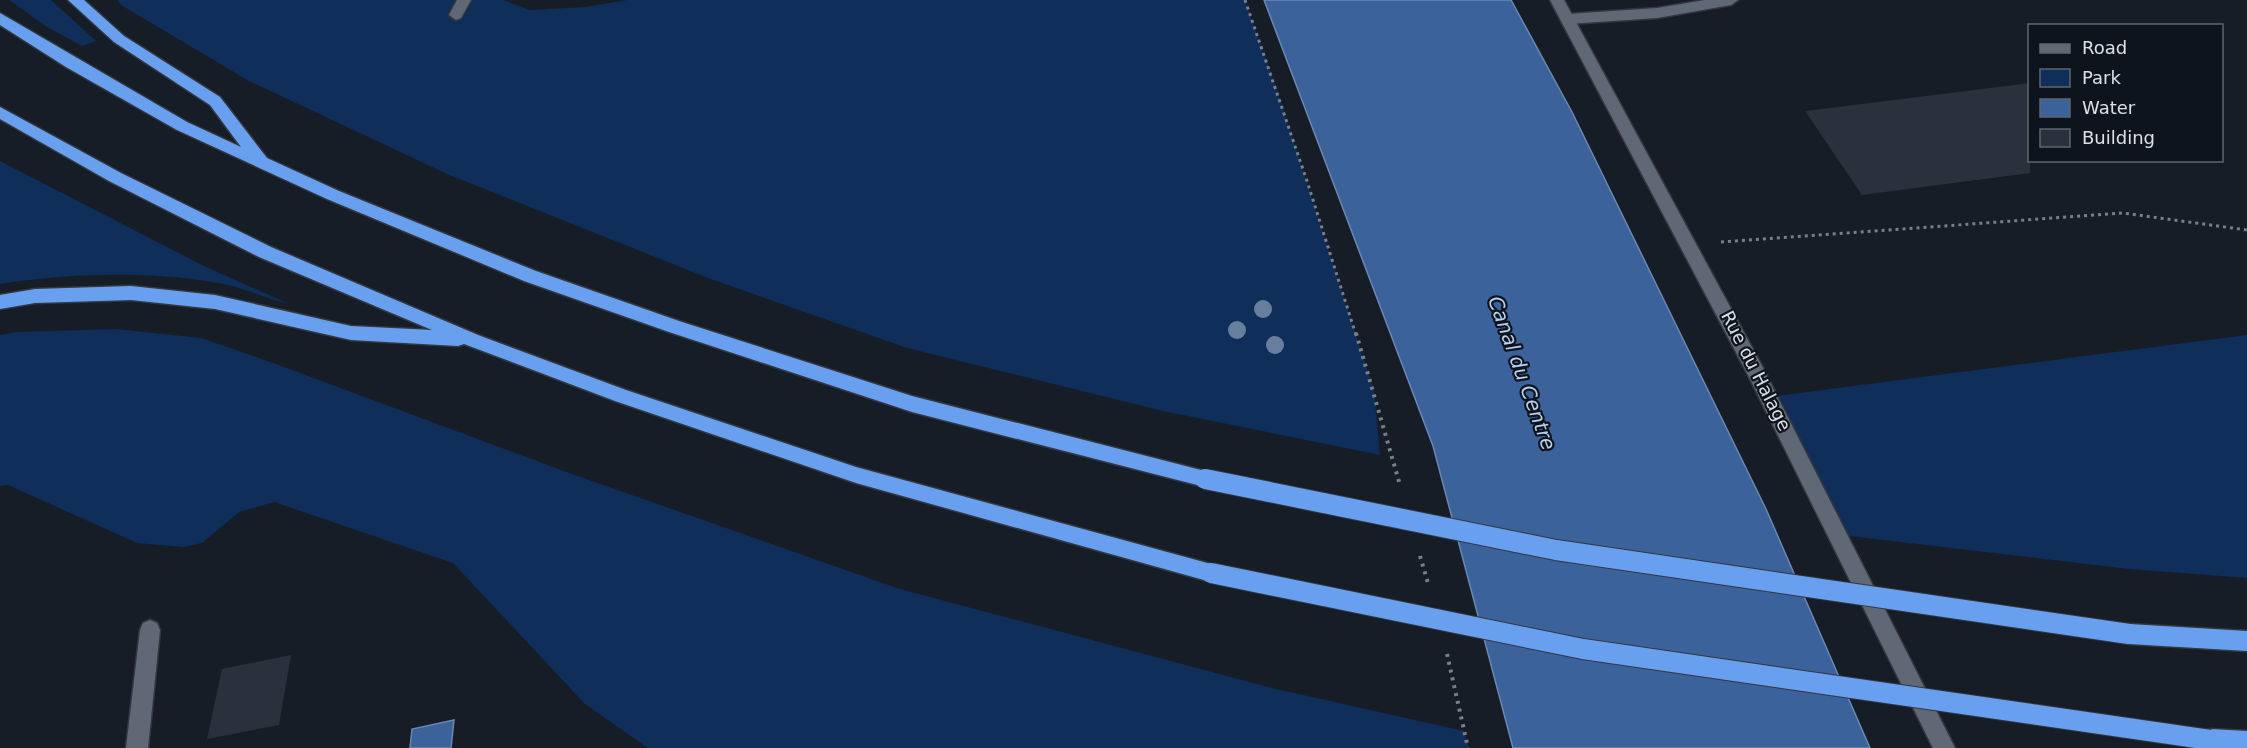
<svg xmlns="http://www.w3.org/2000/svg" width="2247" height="748" viewBox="0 0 2247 748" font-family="'DejaVu Sans',sans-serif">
<rect width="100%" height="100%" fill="#161d27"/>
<g fill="#0f2e5a">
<path d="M9,0h42l45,41 -14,5 -35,-19z"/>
<path d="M117,0h386l27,10 55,-3 42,-7h618l34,96 95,295 6,64 -217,-44 -256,-63 -199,-70 -261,-104 -198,-93 -128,-76z"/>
<path d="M0,161l204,105 85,38c-24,-6 -47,-17 -71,-21 -71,-12 -147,-10 -218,1z"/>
<path d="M116,329l85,9 75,26 293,109 331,116 372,99 192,43 5,17h-821l-63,-44 -132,-141 -179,-61 -35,10 -37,31 -19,4 -46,-4 -129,-58 -8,1v-151l17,-3z"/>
<path d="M2247,335v243l-118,-9 -288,-34 -73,-138z"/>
</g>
<g fill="#3b629a" stroke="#6b88b1" stroke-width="1.5">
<path d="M1264,0h247l61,112 194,397 104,239h-357l-80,-302z"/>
<path d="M454,720l-3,28h-41l2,-19z"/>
</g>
<g fill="#2a313c">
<path d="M2030,83v90l-168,22 -57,-84z"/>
<path d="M291,655l-12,70 -72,14 15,-70z"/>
</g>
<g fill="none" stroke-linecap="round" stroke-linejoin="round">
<g stroke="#33373f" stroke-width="3">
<path id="lane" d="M1705,0h33l-7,5 -74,13 -89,6 -7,-5 7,-5 89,-6z"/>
</g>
<g stroke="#33373f" stroke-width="3">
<g id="street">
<path d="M457,0h14l-10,18 -5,2 -7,-5z"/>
<path d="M150,620l7,3 3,7 -12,118h-22l14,-118 3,-7z"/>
</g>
</g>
<g stroke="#33373f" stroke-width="3">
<path id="secondary" d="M1550,0h14l198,366 193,382h-22l-184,-371z"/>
</g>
<g stroke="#33373f" stroke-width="3">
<g id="highway">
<path d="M68,0h16l40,36 96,61 47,61 72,33 197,80 143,50 233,75 293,75 7,2 3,6 -3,6 -7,2 -293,-75 -243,-80 -145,-51 -197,-82 -150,-69 -111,-63 -66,-42v-12l187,109 54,25 -31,-42 -96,-63z"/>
<path d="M0,107l121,66 150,74 207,88 148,55 230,77 355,97 7,3 3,6 -3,6 -7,3 -355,-99 -241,-82 -151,-57 -6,2 -107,-6 -136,-31 -84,-9 -96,3 -35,6v-14l35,-6 96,-3 84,9 136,31 81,4 -173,-73 -150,-76 -109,-62z"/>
<path d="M2129,624l118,7v20l-118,-7 -7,-3 -3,-7 3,-7z"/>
<path d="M2210,729l37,2v17h-45l-3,-8 3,-8z"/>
</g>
</g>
<g stroke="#797f88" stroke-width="3" stroke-dasharray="3 4" stroke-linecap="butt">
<path d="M1245,0l62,181 49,154"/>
<path d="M1721,242l402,-29 124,17"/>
</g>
<g stroke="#797f88" stroke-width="4" stroke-dasharray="3 5" stroke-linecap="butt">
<path d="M1356,333l44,152"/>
<path d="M1420,556l8,27"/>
<path d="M1447,654l21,94"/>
</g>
<use href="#lane" fill="#5f6874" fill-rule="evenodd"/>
<use href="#street" fill="#5f6874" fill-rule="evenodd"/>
<use href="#secondary" fill="#5f6874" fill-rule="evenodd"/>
<use href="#highway" fill="#68a0ef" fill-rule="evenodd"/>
<g stroke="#33373f" stroke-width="22" stroke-linecap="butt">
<g id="highway-bridge">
<path d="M1205,479l351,71 573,84"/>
<path d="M1211,573l372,76 627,91"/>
</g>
</g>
<use href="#highway-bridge" stroke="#68a0ef" stroke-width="20"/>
</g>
<g fill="#687e9d">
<circle cx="1263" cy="309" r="9"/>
<circle cx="1237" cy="330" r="9"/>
<circle cx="1275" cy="345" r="9"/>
</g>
<g text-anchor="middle" stroke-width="4.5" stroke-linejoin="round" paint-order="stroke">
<g font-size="18" fill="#dbe0e7" stroke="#0d141d">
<text transform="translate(1756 371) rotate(63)" y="6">Rue du Halage</text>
</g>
<g font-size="20" font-style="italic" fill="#b8cff0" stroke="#0d141d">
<text transform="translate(1522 373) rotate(70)" y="7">Canal du Centre</text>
</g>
</g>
<rect x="2028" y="24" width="195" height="138" fill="#0d141d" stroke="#5f666e" stroke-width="1.5"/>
<rect x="2040" y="44" width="30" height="9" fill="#5f6874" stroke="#5f666e" stroke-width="1.5"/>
<text x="2082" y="54" font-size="18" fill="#dbe0e7">Road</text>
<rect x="2040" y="69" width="30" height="18" fill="#0f2e5a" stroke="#5f666e" stroke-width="1.5"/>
<text x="2082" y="84" font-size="18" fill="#dbe0e7">Park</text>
<rect x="2040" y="99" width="30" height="18" fill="#3b629a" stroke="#5f666e" stroke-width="1.5"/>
<text x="2082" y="114" font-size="18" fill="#dbe0e7">Water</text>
<rect x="2040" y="129" width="30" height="18" fill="#2a313c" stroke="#5f666e" stroke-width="1.5"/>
<text x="2082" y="144" font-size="18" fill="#dbe0e7">Building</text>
</svg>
